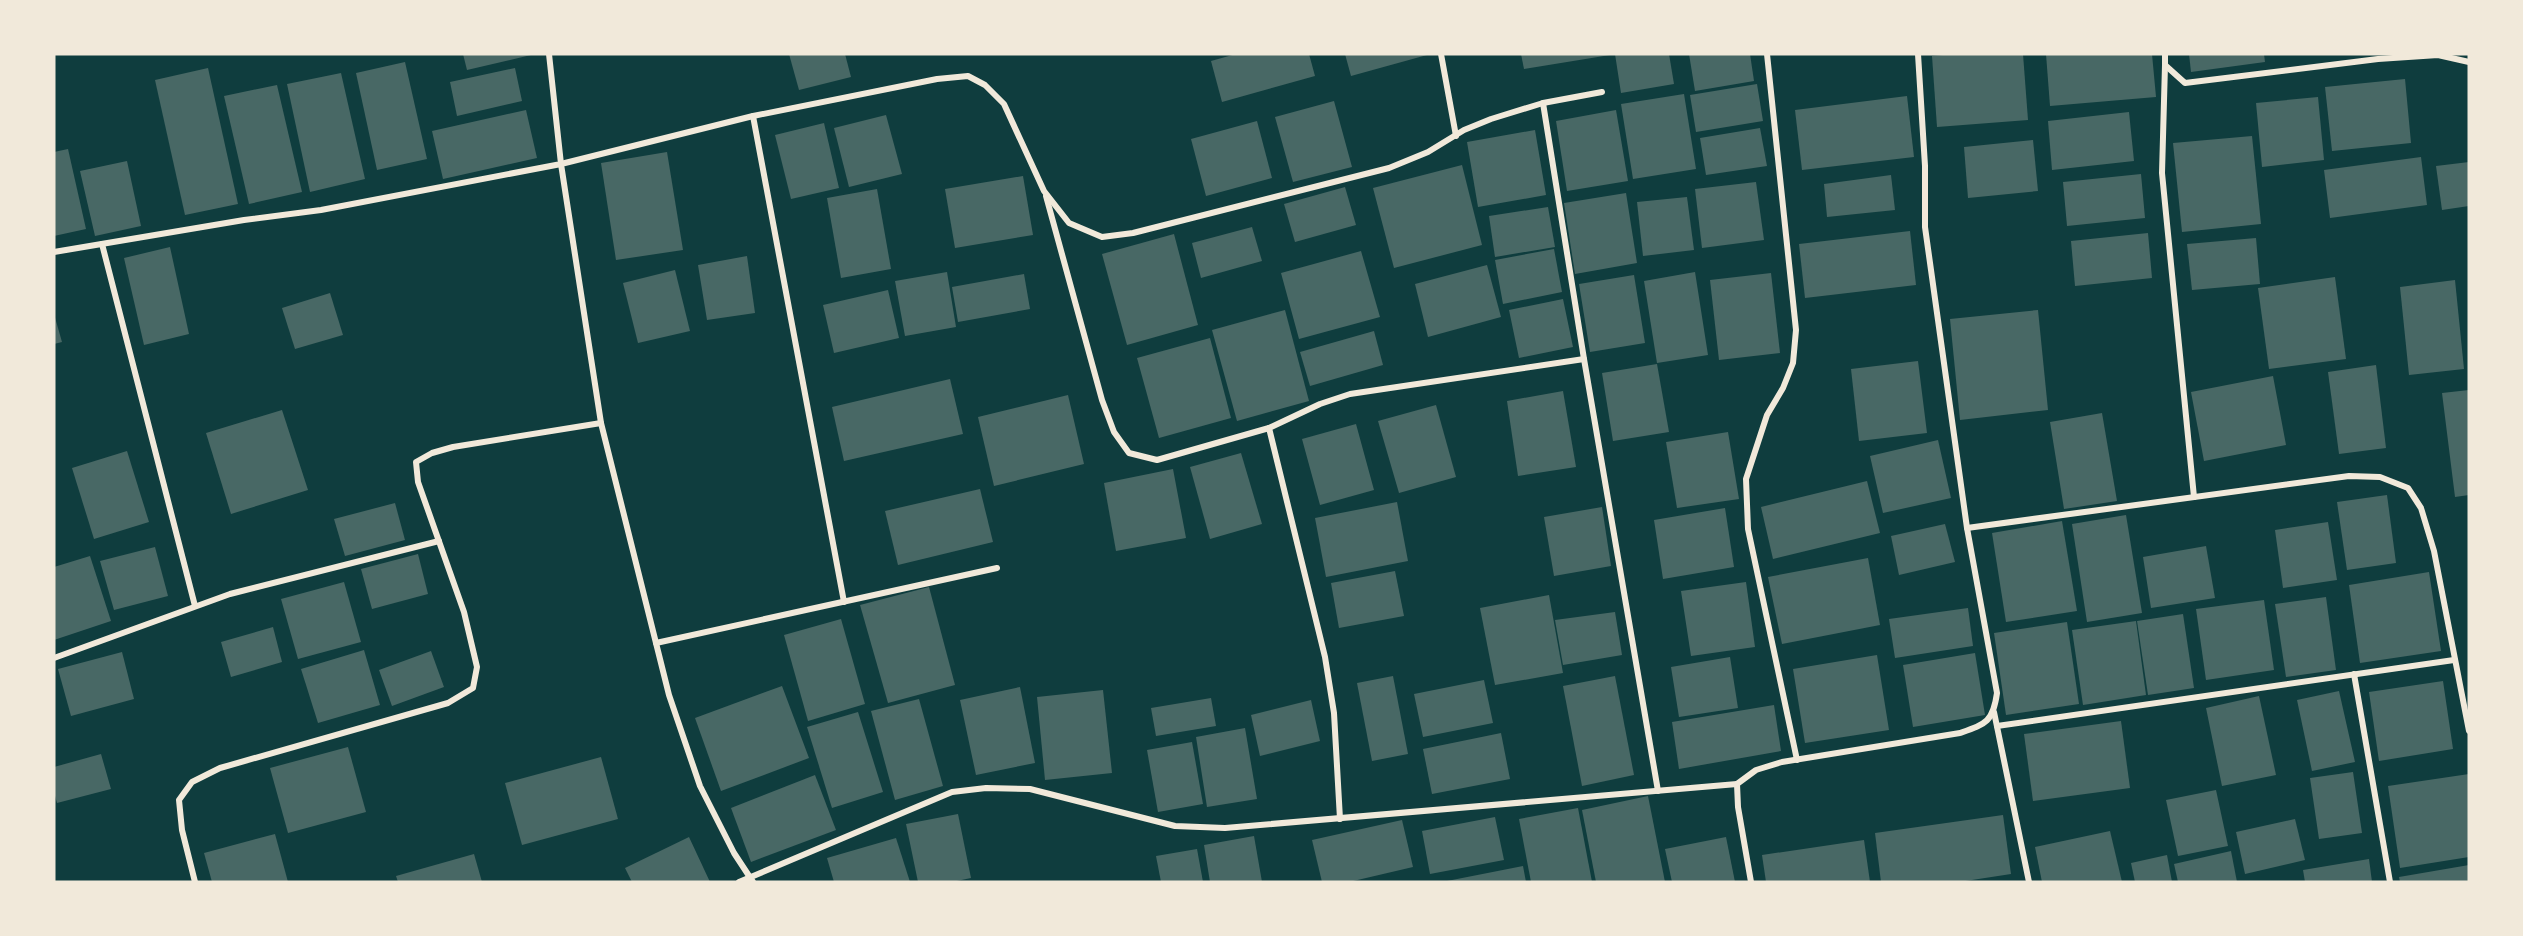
<svg xmlns="http://www.w3.org/2000/svg" width="2523" height="936" viewBox="0 0 2523 936" font-family="Poppins,sans-serif">
<rect width="100%" height="100%" fill="#0f3d3e"/>
<g fill="#486865">
<path d="M463,54h68v1l-64,15z"/>
<path d="M789,54h56l6,23 -52,13z"/>
<path d="M1236,54h73l6,22 -93,26 -11,-41z"/>
<path d="M1345,54h82v1l-76,21z"/>
<path d="M1521,54h89v1l-86,14z"/>
<path d="M1615,54h54l5,30 -53,9z"/>
<path d="M1689,54h61l4,27 -59,10z"/>
<path d="M1953,54h70l5,66 -91,7 -5,-71z"/>
<path d="M2046,54h106l4,43 -106,9z"/>
<path d="M2189,54h75l1,8 -74,10z"/>
<path d="M405,62l22,97 -50,11 -21,-97z"/>
<path d="M208,68l30,136 -53,11 -30,-135z"/>
<path d="M515,68l7,33 -65,15 -7,-34z"/>
<path d="M341,73l24,106 -55,13 -23,-108z"/>
<path d="M2405,79l6,64 -79,8 -7,-64z"/>
<path d="M1757,84l6,37 -67,11 -6,-37z"/>
<path d="M277,85l25,107 -53,12 -25,-108z"/>
<path d="M1684,94l12,75 -63,10 -12,-75z"/>
<path d="M1907,96l7,61 -112,13 -7,-60z"/>
<path d="M2318,97l6,63 -62,7 -6,-64z"/>
<path d="M1334,101l18,66 -59,15 -18,-65z"/>
<path d="M526,110l11,48 -94,21 -11,-48z"/>
<path d="M1616,110l12,71 -61,10 -11,-70z"/>
<path d="M2129,112l5,49 -82,9 -4,-49z"/>
<path d="M886,115l16,59 -53,13 -15,-59z"/>
<path d="M1257,121l15,57 -66,18 -15,-57z"/>
<path d="M824,123l15,65 -48,11 -16,-64z"/>
<path d="M1760,128l7,38 -61,9 -6,-37z"/>
<path d="M1535,130l11,65 -68,12 -11,-65z"/>
<path d="M2252,136l9,88 -79,8 -9,-89z"/>
<path d="M2033,140l5,51 -70,7 -4,-51z"/>
<path d="M68,149l18,80 -32,7v-84z"/>
<path d="M667,152l16,98 -67,10 -15,-97z"/>
<path d="M2421,157l6,48 -97,13 -6,-48z"/>
<path d="M127,161l14,65 -46,10 -15,-65z"/>
<path d="M2469,162v44l-27,4 -6,-44z"/>
<path d="M1462,165l20,80 -88,23 -21,-80z"/>
<path d="M2141,174l4,44 -78,8 -4,-44z"/>
<path d="M1891,175l4,35 -68,7 -3,-33z"/>
<path d="M1023,176l10,59 -78,13 -10,-59z"/>
<path d="M1756,182l8,58 -62,8 -7,-59z"/>
<path d="M1345,187l11,38 -61,17 -11,-38z"/>
<path d="M877,189l14,80 -50,9 -14,-80z"/>
<path d="M1626,193l11,70 -62,11 -11,-71z"/>
<path d="M1687,197l7,53 -51,6 -6,-54z"/>
<path d="M1548,207l7,40 -60,10 -6,-41z"/>
<path d="M1252,227l10,34 -61,17 -9,-35z"/>
<path d="M1910,231l6,54 -111,13 -6,-54z"/>
<path d="M2148,233l4,45 -77,8 -4,-45z"/>
<path d="M1174,234l24,91 -71,20 -25,-91z"/>
<path d="M2256,238l4,46 -68,6 -5,-46z"/>
<path d="M170,247l19,87 -45,11 -20,-87z"/>
<path d="M1554,249l8,43 -59,12 -8,-44z"/>
<path d="M1361,251l19,66 -81,22 -18,-66z"/>
<path d="M747,256l8,57 -48,7 -9,-55z"/>
<path d="M1487,265l14,52 -73,20 -13,-53z"/>
<path d="M675,270l15,61 -52,12 -15,-60z"/>
<path d="M947,272l9,55 -51,9 -10,-55z"/>
<path d="M1695,272l13,83 -51,8 -13,-82z"/>
<path d="M1771,273l9,80 -61,7 -9,-80z"/>
<path d="M1024,274l6,35 -72,13 -6,-35z"/>
<path d="M1634,275l11,68 -55,9 -11,-68z"/>
<path d="M2335,277l11,82 -77,10 -11,-81z"/>
<path d="M2455,280l9,89 -55,6 -9,-88z"/>
<path d="M888,290l11,48 -65,15 -11,-48z"/>
<path d="M330,293l13,42 -48,14 -13,-41z"/>
<path d="M1563,299l10,48 -54,11 -10,-48z"/>
<path d="M1285,310l24,91 -72,20 -25,-91z"/>
<path d="M2038,310l10,100 -88,10 -10,-101z"/>
<path d="M54,314l8,28 -8,2z"/>
<path d="M1374,331l9,34 -73,21 -10,-34z"/>
<path d="M1210,338l21,80 -72,20 -22,-80z"/>
<path d="M1918,361l9,72 -68,8 -8,-72z"/>
<path d="M1657,364l12,68 -56,9 -11,-68z"/>
<path d="M2376,365l10,83 -47,6 -11,-82z"/>
<path d="M2273,376l13,69 -82,16 -13,-69z"/>
<path d="M950,379l13,55 -119,27 -12,-54z"/>
<path d="M2469,390v105l-14,2 -13,-104z"/>
<path d="M1563,391l13,76 -58,9 -11,-75z"/>
<path d="M1068,395l16,69 -90,22 -16,-69z"/>
<path d="M1436,405l20,72 -57,16 -21,-72z"/>
<path d="M282,410l26,80 -77,24 -25,-81z"/>
<path d="M2102,413l15,88 -53,8 -14,-87z"/>
<path d="M1356,424l18,66 -54,15 -18,-66z"/>
<path d="M1728,432l11,67 -62,9 -11,-66z"/>
<path d="M1938,440l13,58 -68,15 -13,-57z"/>
<path d="M127,451l22,71 -55,17 -22,-71z"/>
<path d="M1241,453l21,71 -52,15 -20,-72z"/>
<path d="M1173,469l13,69 -70,13 -12,-68z"/>
<path d="M1867,481l13,52 -107,26 -12,-52z"/>
<path d="M980,489l13,53 -95,23 -13,-54z"/>
<path d="M2387,495l9,68 -49,7 -10,-68z"/>
<path d="M1397,502l11,59 -82,16 -11,-59z"/>
<path d="M395,503l10,37 -60,16 -11,-37z"/>
<path d="M1602,507l9,59 -57,10 -10,-59z"/>
<path d="M1725,508l9,59 -71,12 -9,-59z"/>
<path d="M2126,515l16,98 -55,9 -15,-98z"/>
<path d="M2062,521l15,90 -71,11 -14,-89z"/>
<path d="M2328,522l9,58 -54,8 -8,-58z"/>
<path d="M1945,524l10,38 -56,13 -8,-39z"/>
<path d="M2206,546l9,52 -64,10 -8,-51z"/>
<path d="M155,547l13,49 -54,14 -14,-49z"/>
<path d="M418,554l10,40 -56,15 -11,-40z"/>
<path d="M90,556l21,65 -57,19v-73z"/>
<path d="M1868,558l12,67 -98,19 -14,-67z"/>
<path d="M1395,571l9,45 -65,12 -8,-45z"/>
<path d="M2429,572l12,79 -81,12 -11,-78z"/>
<path d="M344,582l17,60 -63,17 -17,-60z"/>
<path d="M1746,582l9,65 -64,9 -10,-65z"/>
<path d="M929,587l26,98 -67,18 -28,-98z"/>
<path d="M1549,595l14,78 -68,12 -15,-77z"/>
<path d="M2326,597l10,73 -50,7 -11,-73z"/>
<path d="M2264,600l10,70 -68,10 -10,-71z"/>
<path d="M1968,608l5,38 -78,12 -6,-39z"/>
<path d="M1615,612l7,43 -59,10 -8,-45z"/>
<path d="M2183,614l11,74 -46,7 -11,-74z"/>
<path d="M841,619l24,85 -57,17 -24,-86z"/>
<path d="M2136,621l10,74 -63,10 -11,-75z"/>
<path d="M2067,622l12,82 -73,11 -12,-82z"/>
<path d="M273,627l9,35 -51,15 -10,-35z"/>
<path d="M364,650l16,55 -62,18 -17,-54z"/>
<path d="M431,651l13,36 -52,19 -13,-36z"/>
<path d="M122,652l12,47 -63,17 -13,-47z"/>
<path d="M1975,653l10,62 -72,12 -10,-62z"/>
<path d="M1877,655l12,75 -84,13 -12,-74z"/>
<path d="M1730,657l8,51 -59,9 -8,-50z"/>
<path d="M1393,676l15,78 -36,7 -15,-78z"/>
<path d="M1615,676l19,99 -52,11 -19,-100z"/>
<path d="M1484,680l9,43 -70,14 -9,-43z"/>
<path d="M2443,681l10,68 -74,12 -10,-69z"/>
<path d="M782,686l27,72 -88,33 -26,-73z"/>
<path d="M1020,687l15,76 -59,12 -16,-75z"/>
<path d="M1103,690l9,83 -67,7 -8,-83z"/>
<path d="M2339,691l16,71 -43,9 -15,-71z"/>
<path d="M2259,696l17,79 -54,11 -16,-78z"/>
<path d="M1211,698l5,28 -60,10 -5,-28z"/>
<path d="M919,699l24,87 -48,14 -24,-89z"/>
<path d="M1311,700l9,41 -60,15 -9,-41z"/>
<path d="M1774,705l7,46 -102,18 -7,-47z"/>
<path d="M858,712l25,80 -51,16 -25,-81z"/>
<path d="M2121,721l9,67 -97,13 -9,-67z"/>
<path d="M1245,728l12,71 -50,8 -11,-70z"/>
<path d="M1501,733l9,46 -78,15 -9,-45z"/>
<path d="M1192,742l11,62 -45,8 -11,-62z"/>
<path d="M348,747l18,65 -78,21 -18,-65z"/>
<path d="M101,754l10,35 -54,14 -3,-11v-25z"/>
<path d="M601,757l17,62 -96,26 -17,-62z"/>
<path d="M2353,772l9,61 -43,6 -9,-61z"/>
<path d="M2469,774v83l-69,11 -12,-82z"/>
<path d="M815,775l21,55 -85,32 -20,-54z"/>
<path d="M2216,790l12,56 -50,10 -12,-56z"/>
<path d="M1648,796l17,86h-69l-14,-72z"/>
<path d="M1578,808l14,74h-61l-12,-63z"/>
<path d="M958,814l13,64 -19,4h-34l-12,-58z"/>
<path d="M2003,815l8,59 -52,8h-78l-6,-49z"/>
<path d="M1495,817l9,43 -74,14 -8,-43z"/>
<path d="M2295,819l10,41 -60,14 -9,-42z"/>
<path d="M1402,820l11,47 -64,15h-27l-10,-42z"/>
<path d="M2110,831l12,51h-80l-7,-35z"/>
<path d="M275,834l13,48h-76l-8,-29z"/>
<path d="M1254,836l8,46h-52l-6,-37z"/>
<path d="M689,837l21,45h-78l-7,-14z"/>
<path d="M1726,837l9,45h-63l-7,-33z"/>
<path d="M896,838l14,44h-76l-7,-24z"/>
<path d="M1864,840l6,42h-104l-4,-27z"/>
<path d="M1197,849l6,33h-42l-5,-26z"/>
<path d="M2231,851l6,31h-59l-4,-18z"/>
<path d="M474,854l8,28h-84l-2,-6z"/>
<path d="M2167,855l5,27h-37l-4,-19z"/>
<path d="M2369,859l3,23h-67l-2,-12z"/>
<path d="M2469,865v17h-69l-1,-5z"/>
<path d="M1523,866l3,16h-79v-1z"/>
</g>
<g fill="none" stroke-linecap="round" stroke-linejoin="round">
<g stroke="#f1e9da" stroke-width="6">
<path d="M1441,54l15,82"/>
<path d="M1767,54l29,276 -3,33 -10,25 -16,27 -21,64 2,50 49,231"/>
<path d="M2165,54v11l20,18 193,-24 60,-4 31,7"/>
<path d="M2165,65l-3,108 32,324"/>
<path d="M1543,103l41,256 74,432"/>
<path d="M753,116l91,486"/>
<path d="M1046,196l56,204 12,32 15,21 28,7 112,-32"/>
<path d="M102,244l93,362"/>
<path d="M54,252l190,-32 77,-10 240,-46 -12,-110"/>
<path d="M1967,528l382,-52 31,1 28,11 13,20 13,43 35,180"/>
<path d="M656,643l341,-75"/>
<path d="M54,658l176,-64 209,-53"/>
<path d="M2354,674l36,208"/>
<path d="M1994,712l35,170"/>
<path d="M1997,726l457,-66"/>
<path d="M1340,819l-6,-106 -9,-56 -56,-229 51,-24 30,-10 234,-35"/>
<path d="M195,882l-13,-52 -3,-30 13,-18 28,-14 228,-65 25,-15 4,-21 -13,-55 -46,-130 -2,-20 16,-9 21,-6 148,-24"/>
<path d="M739,882l213,-90 34,-4 44,1 145,37 50,2 512,-44"/>
<path d="M753,882l-19,-29 -34,-67 -31,-91 -68,-272 -40,-259 192,-48 184,-37 31,-3 17,9 19,19 40,87 25,32 33,14 31,-4 256,-65 39,-16 36,-22 27,-11 52,-16 59,-11"/>
<path d="M1751,882l-13,-75 -1,-23 19,-14 26,-8 178,-29c26,-9 33,-11 37,-40l-30,-165 -42,-301v-61l-7,-112"/>
</g>
</g>
<rect width="2523" height="936" fill="none" stroke="#f1e9da" stroke-width="111"/>
</svg>
